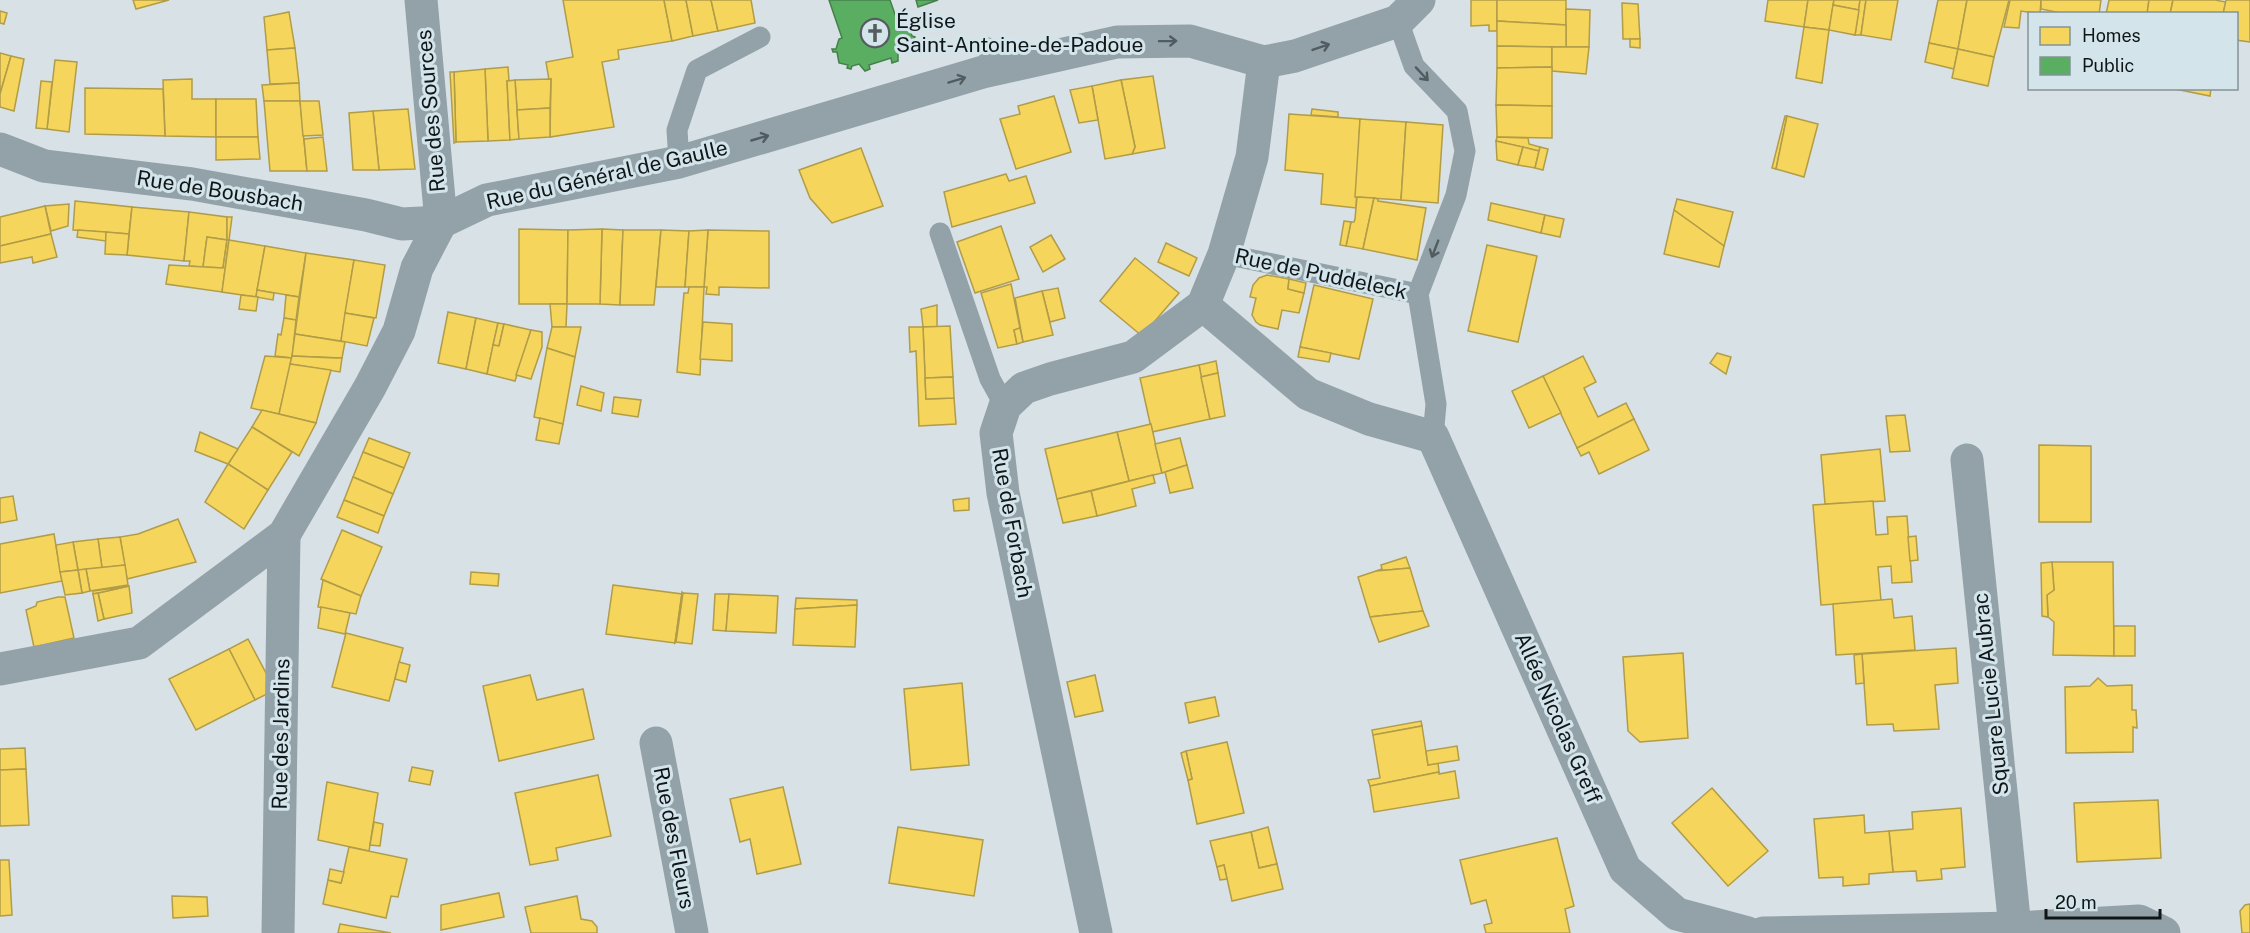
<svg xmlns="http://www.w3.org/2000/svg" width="2250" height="933" viewBox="0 0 2250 933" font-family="'Public Sans',sans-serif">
<rect width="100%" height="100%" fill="#d8e1e5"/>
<g fill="#f6d55c" stroke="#b19c48" stroke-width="1.5">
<path d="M133,0h36l-33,9z"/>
<path d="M563,0h101l8,41 -54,9 1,9 -17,3 12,65 -64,10 1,-58 -2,1 -3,-18 27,-5z"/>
<path d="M664,0h22l7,36 -21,5z"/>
<path d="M686,0h25l7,31 -25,5z"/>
<path d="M711,0h40l4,23 -37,8z"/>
<path d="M1471,0h26v31h-8v-6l-18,1z"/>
<path d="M1497,0h69v25l-69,-4z"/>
<path d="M1768,0h40l-4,27 -39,-6z"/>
<path d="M1808,0h26l-5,30 -25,-3z"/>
<path d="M1834,0h26l-1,10 -26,-5z"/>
<path d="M1860,0h6l-5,35h-6z"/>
<path d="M1866,0h32l-7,40 -30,-5z"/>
<path d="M1938,0h29l-9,49 -29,-6z"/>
<path d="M1967,0h42l-15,57 -36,-8z"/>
<path d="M2010,0h31l-1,14 -19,-3 -2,17 -15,-1z"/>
<path d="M2041,0h60l-2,14h-33l-25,-5z"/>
<path d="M2109,0h40l-2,14h-41z"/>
<path d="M2149,0h24l-3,14h-23z"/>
<path d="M2173,0h42l11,2 -3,12h-53z"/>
<path d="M2226,0h24v42l-14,-2v-26h-13z"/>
<path d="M1622,3l16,1 2,35h-17z"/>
<path d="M1833,5l26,5 -4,25 -26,-5z"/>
<path d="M1566,9l24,1 -1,37h-23z"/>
<path d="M0,11l7,2 -3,11 -4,-1z"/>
<path d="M289,12l6,36 -28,2 -3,-33z"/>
<path d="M1497,21l69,4v22l-69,-1z"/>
<path d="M1804,27l25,3 -7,53 -26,-5z"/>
<path d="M1630,39h10v9l-10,-1z"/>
<path d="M1929,43l29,6 -4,20 -29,-7z"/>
<path d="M1497,46l55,1v20l-55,1z"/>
<path d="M1552,47h37l-3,27 -34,-3z"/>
<path d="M295,48l4,35 -29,1 -3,-34z"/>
<path d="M1958,49l36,8 -6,29 -36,-8z"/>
<path d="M0,53l11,3 -11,38z"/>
<path d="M11,56l13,3 -10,52 -14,-4v-13z"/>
<path d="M55,60l22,2 -8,70 -22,-3z"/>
<path d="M508,67l1,14h-2l3,59 -22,1 -3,-72z"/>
<path d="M1552,67v39l-56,-1 1,-37z"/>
<path d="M485,69l3,72 -32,1 -2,-70z"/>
<path d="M450,72h4l2,70 -2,1z"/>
<path d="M1153,76l12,72 -33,6 3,-7 -14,-67z"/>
<path d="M192,79v20h24v38l-51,-1 -2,-56z"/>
<path d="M551,79l-1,29 -33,2 -2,-30z"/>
<path d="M515,80l4,59 -9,1 -3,-59z"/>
<path d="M1121,80l14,67 -3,7 -27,5 -13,-73z"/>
<path d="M41,81l11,1 -5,47 -11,-1z"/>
<path d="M299,83l1,18h-36l-2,-16z"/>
<path d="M1092,86l6,34 -19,3 -9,-33z"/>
<path d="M85,88l78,1 2,47 -80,-2z"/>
<path d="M2170,88h41l-1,8z"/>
<path d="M1054,96l17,56 -55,17 -16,-50 20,-5 -2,-8z"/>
<path d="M216,99h40l2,38h-42z"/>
<path d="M264,101h36l7,70h-37z"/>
<path d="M300,101h19l4,34 -20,1z"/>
<path d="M1496,105l56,1v32l-55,-1z"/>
<path d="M550,108v29l-31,2 -2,-29z"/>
<path d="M408,109l7,60 -36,1 -6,-59z"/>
<path d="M1312,109l26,3v5l-27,-2z"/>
<path d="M373,111l6,59h-26l-4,-57z"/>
<path d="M1289,114l71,5 -4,89 -35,-4 2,-30 -38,-4z"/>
<path d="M1785,116h2l-11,53 -4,-1z"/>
<path d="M1787,116l31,8 -14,53 -28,-8z"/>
<path d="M1360,119l46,3 -5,78 -46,-3z"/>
<path d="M1406,122l37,3 -5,78 -37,-3z"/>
<path d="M216,137h42l2,22 -44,1z"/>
<path d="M323,137l4,34h-20l-3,-32z"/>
<path d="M1497,137l31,1 1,6 11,3 -1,4 -43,-10z"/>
<path d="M1496,141l27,6 -5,18 -21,-5z"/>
<path d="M1523,147l16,4 -4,17 -17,-3z"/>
<path d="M1540,147l8,2 -5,21 -8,-2z"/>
<path d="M861,148l22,58 -51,17 -22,-25 -11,-28z"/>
<path d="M1006,174l3,7 17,-5 9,27 -83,24 -8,-35z"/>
<path d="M1357,197l17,1 -11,51 -17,-3 5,-24h3l1,-3z"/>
<path d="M1374,198l4,1v2l48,7 -9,52 -54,-11z"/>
<path d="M1677,199l56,13 -9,34 -50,-36z"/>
<path d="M75,201l57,6 -3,27 -56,-4z"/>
<path d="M1491,203l54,12 -4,18 -53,-13z"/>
<path d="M69,204l-1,22 -17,5 -6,-25z"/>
<path d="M45,206l6,28 -51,12v-29z"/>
<path d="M132,207l57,5 -5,49 -57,-6z"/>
<path d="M1674,210l50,36 -5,21 -55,-13z"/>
<path d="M189,212l38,5v23l-20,-3 -4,30 -14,-1 1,-5h-6z"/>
<path d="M1545,215l19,4 -4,18 -19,-4z"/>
<path d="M227,217h5l-3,23h-2z"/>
<path d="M1344,221l7,1 -5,24 -6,-1z"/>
<path d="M1001,226l18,53 -44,14 -18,-51z"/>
<path d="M519,229l49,1 -1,74h-48z"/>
<path d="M602,229l21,1 -3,75 -20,-1z"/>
<path d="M602,229l-2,75h-33l1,-74z"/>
<path d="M78,230l28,2v9l-29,-4z"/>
<path d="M623,230h38l-7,75h-34z"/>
<path d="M661,230l28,1 -4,56h-29z"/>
<path d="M708,230l61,1v57l-50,-1v8l-13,-1 1,-7h-3z"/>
<path d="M708,230l-4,57h-19l4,-56z"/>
<path d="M106,232l23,2 -2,21 -22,-1z"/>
<path d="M51,234l6,23 -24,6 -1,-6 -32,6v-17z"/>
<path d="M1051,235l14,24 -22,13 -13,-25z"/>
<path d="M207,237l20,3 -4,28 -20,-1z"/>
<path d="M227,240h2l-7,52 -56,-8 3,-19 54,3z"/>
<path d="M229,240l36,6 -9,51 -34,-5z"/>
<path d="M1166,243l31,15 -8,18 -31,-14z"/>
<path d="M1487,245l50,11 -19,86 -50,-11z"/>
<path d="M265,246l41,7 -7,44 -42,-7z"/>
<path d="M306,253l48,7 -13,81 -46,-7z"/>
<path d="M1135,258l44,35 -37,43 -42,-35z"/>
<path d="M354,260l31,5 -9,53 -31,-5z"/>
<path d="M1267,275l22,4 -1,10 16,4 -5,20 -17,-3 -4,19 -18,-4 -4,-3 -4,-7 4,-17 -6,-1 3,-12 6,-7z"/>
<path d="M1289,279l17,4 -2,10 -16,-4z"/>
<path d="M1011,284l9,44 -6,2 3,14 -19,4 -17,-55z"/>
<path d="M1314,285l59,14 -14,60 -59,-12z"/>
<path d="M689,287h15l-4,88 -23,-3 7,-79h4z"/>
<path d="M1058,288l7,30 -15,4 -8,-31z"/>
<path d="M257,290l17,3 -1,7 -17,-3z"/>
<path d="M1042,291l11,44 -30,7 -8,-44z"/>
<path d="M241,295l17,2 -2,14 -17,-2z"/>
<path d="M286,295l13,2 -3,23 -12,-2z"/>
<path d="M550,304h17l-1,23h-14z"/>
<path d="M937,305v22h-14l-2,-18z"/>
<path d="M448,312l28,6 -10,51 -28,-6z"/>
<path d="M345,313l29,5 -7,28 -26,-5z"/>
<path d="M284,318l12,2 -4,38 -17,-2 3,-22 3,1z"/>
<path d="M476,318l22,5 -11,51 -21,-5z"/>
<path d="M703,322l29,2v37l-32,-2z"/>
<path d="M498,323l6,1 -5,22 -6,-1z"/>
<path d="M504,324l27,6 -16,51 -28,-7 6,-29 6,1z"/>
<path d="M950,326l3,51 -28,1 -2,-51z"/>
<path d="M552,327h29l-6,30 -28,-9z"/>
<path d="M909,327h14l3,72 28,-1 2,26 -37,2 -3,-75 -6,1z"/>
<path d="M1020,328l3,14 -6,2 -3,-14z"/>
<path d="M531,330l11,2v15l-11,32 -15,-4z"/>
<path d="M295,334l50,8 -3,16 -50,-2z"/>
<path d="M1300,347l31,6 -2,9 -31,-5z"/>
<path d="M547,348l28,9 -12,67 -29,-7z"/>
<path d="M1717,353l14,4 -5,17 -16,-11z"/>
<path d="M265,356l27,2 -13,56 -28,-6z"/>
<path d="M292,356l43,2h7l-2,14 -50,-8z"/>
<path d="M1583,356l13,26 -12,6 14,29 28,-14 8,16 -57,29 -34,-72z"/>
<path d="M1216,361l2,12 -17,4 -2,-12z"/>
<path d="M290,364l41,6 -15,53 -37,-9z"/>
<path d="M1199,365l11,54 -58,13 -12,-54z"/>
<path d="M1218,373l7,43 -15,3 -9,-42z"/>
<path d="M1543,376l18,37 -32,15 -17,-37z"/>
<path d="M953,377l1,21 -28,1 -1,-21z"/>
<path d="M581,386l23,7 -3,18 -24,-6z"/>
<path d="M614,397l27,3 -3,17 -26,-4z"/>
<path d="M262,410l54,13 -17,33 -47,-29z"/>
<path d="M1905,415l5,36 -20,1 -4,-36z"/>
<path d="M540,418l23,6 -4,20 -23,-4z"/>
<path d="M1634,419l15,31 -50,24 -10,-22 -8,4 -4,-8z"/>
<path d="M1151,424l11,49 -33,8 -12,-49z"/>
<path d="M252,427l40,25 -24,38 -40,-26z"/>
<path d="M200,432l38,17 -10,15 -33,-13z"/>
<path d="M1117,432l12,49 -72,18 -12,-50z"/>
<path d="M369,438l41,15 -6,15 -41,-16z"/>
<path d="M1180,438l7,27 -25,8 -7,-29z"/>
<path d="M2039,445l52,1v76h-52z"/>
<path d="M1880,449l5,52 -60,3 -4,-49z"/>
<path d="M363,452l41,16 -11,26 -40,-17z"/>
<path d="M228,464l40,26 -24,39 -39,-27z"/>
<path d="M1187,465l6,23 -23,5 -5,-21z"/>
<path d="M1153,475l2,8 -23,6 4,17 -39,10 -6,-25z"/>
<path d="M353,477l40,17 -9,22 -40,-16z"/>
<path d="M1091,491l6,25 -34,7 -6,-24z"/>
<path d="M13,496l4,24 -17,3v-25z"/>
<path d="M969,498v12l-15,1 -1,-11z"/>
<path d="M344,500l40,16 -6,17 -41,-16z"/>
<path d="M1873,501l3,34 12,-1 -1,-17 20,-1 5,66 -20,1 -1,-17 -13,1 3,34 -60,4 -8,-100z"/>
<path d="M178,519l18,43 -69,17 -7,-42 18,-3z"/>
<path d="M342,530l40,17 -21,49 -40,-17z"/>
<path d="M54,534l8,47 -62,12v-49z"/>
<path d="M1916,536l2,24 -8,1 -2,-24z"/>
<path d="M120,537l5,28 -23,3 -4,-29z"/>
<path d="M98,539l4,29 -24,2 -5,-28z"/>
<path d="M73,542l5,28 -18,2 -4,-27z"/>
<path d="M1406,557l4,11 -34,3 6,-2 -1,-4z"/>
<path d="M2052,562h61l1,94 -61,-1 1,-33 -6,-5 -1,-22 7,-5z"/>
<path d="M2052,562l2,28 -7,5 1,22 -6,-1 -1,-53z"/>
<path d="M125,565l3,20 -38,6 -4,-22z"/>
<path d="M1410,568l13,43 -53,6 -12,-40 18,-6z"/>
<path d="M86,569l4,22 -8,2 -4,-23z"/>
<path d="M78,570l4,23 -17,2 -5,-23z"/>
<path d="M471,572l28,2 -1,12 -28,-2z"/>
<path d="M323,580l38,16 -5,18 -38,-7z"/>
<path d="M613,585l69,9 -7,49 -69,-9z"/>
<path d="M129,586l3,27 -28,6 -6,-26z"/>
<path d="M129,586l-31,7 -5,1v-3z"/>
<path d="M682,592l1,1 -7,49 -1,1z"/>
<path d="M98,593l6,26 -6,2 -5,-27z"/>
<path d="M683,593l15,1 -6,50 -16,-2z"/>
<path d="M715,594h14l-3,37 -13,-1z"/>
<path d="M729,594l49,2 -2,37 -50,-2z"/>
<path d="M58,597h7l9,41 -40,9 -8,-37 10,-4 1,-4z"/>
<path d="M796,598l61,2v5l-62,4z"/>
<path d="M1892,599l2,19 18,-2 3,34 -79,5 -3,-51z"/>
<path d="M857,605l-2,42 -62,-2 2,-36z"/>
<path d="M321,607l29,6 -5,21 -27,-6z"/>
<path d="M1423,611l6,15 -50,16 -9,-25z"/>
<rect x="2114" y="626" width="21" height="30"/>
<path d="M346,633l57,15 -14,53 -57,-14z"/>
<path d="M248,639l27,51 -20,10 -26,-51z"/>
<path d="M1956,648l2,35 -23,2 4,44 -45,2 -1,-7 -26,1 -5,-71z"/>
<path d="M229,649l26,51 -59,30 -27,-51z"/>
<path d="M1683,653l5,85 -48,4 -12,-11 -5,-74z"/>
<path d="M1862,654l2,29 -8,1 -2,-29z"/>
<path d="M399,662l11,3 -4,17 -11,-3z"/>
<path d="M530,675l7,25 46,-11 11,50 -95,22 -16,-75z"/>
<path d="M1095,675l8,36 -28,6 -8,-35z"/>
<path d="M2098,678l9,8 25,-1v25h4l1,18 -4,-1v25l-67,1 -1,-66 25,-1z"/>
<path d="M962,683l7,82 -58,5 -7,-81z"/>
<path d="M1215,697l4,19 -30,7 -4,-20z"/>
<path d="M1421,721l1,5 -49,9 -1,-5z"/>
<path d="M1422,726l6,39 10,-2 1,9 -69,14 -2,-6 12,-2 -7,-43z"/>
<path d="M1227,742l17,71 -47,11 -9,-44 4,-1 -6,-28z"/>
<path d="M1457,746l2,14 -31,5 -2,-14z"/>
<path d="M25,748l1,21 -26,1v-21z"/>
<path d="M1186,751l6,28 -4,1 -7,-27z"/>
<path d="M412,767l21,4 -3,14 -21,-4z"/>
<path d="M26,769l3,56 -29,1v-56z"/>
<path d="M1455,771l4,27 -85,14 -4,-26 69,-14v2z"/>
<path d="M598,775l13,61 -55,12 2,12 -28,5 -15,-72z"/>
<path d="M327,782l51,11 -9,58 -51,-11z"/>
<path d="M783,787l18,77 -44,10 -7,-35 -10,3 -10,-43z"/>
<path d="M1712,788l56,63 -40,35 -56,-63z"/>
<path d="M2158,800l3,58 -84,4 -3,-59z"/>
<path d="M1961,808l4,59 -24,2 1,10 -25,2 -1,-10 -23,1 -4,-41 24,-2 -1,-17z"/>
<path d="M1864,815l1,18 24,-2 4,41 -24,2v10l-26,2v-9l-24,1 -5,-59z"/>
<path d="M374,822l9,2 -3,22 -10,-1z"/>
<path d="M898,827l85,13 -9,56 -85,-13z"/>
<path d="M1268,827l9,37 -18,4 -8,-36z"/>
<path d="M1251,832l8,36 18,-4 6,25 -51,12 -8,-36 -7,2 -7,-26z"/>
<path d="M1557,838l17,68 -9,3 5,24h-84l-2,-8 8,-2 -6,-23 -15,4 -11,-44z"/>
<path d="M349,847l58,12 -9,38 -7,-1 -5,22 -63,-14 5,-24 13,3z"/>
<path d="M0,860h9l3,55 -12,1z"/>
<path d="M1224,865l3,14 -7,1 -3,-13z"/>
<path d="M330,869l14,3 -3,11 -13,-3z"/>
<path d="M499,893l5,24 -63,13v-25z"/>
<path d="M172,896l35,1 1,19 -35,2z"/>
<path d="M577,896l4,23 11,2 5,6v6h-66l-6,-26z"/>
<path d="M2250,904v29h-8l-2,-22 5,-6z"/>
<path d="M340,924l51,9h-53z"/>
</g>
<g fill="#5aae61" stroke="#44804b" stroke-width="1.5">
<path d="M829,0h61l7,20h5l-1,3 6,3 2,-2 3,4 -2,2 2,6 3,1 -6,10 1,2 -3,2 -5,-1 -4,2v9l-6,2 -1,-5 -22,7 1,4 -5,2 -6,-7 -7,2 -1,3 -4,-1 1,-3 -9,-2 -2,-11h-4l-1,-3h4l3,-10 3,-1z"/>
<path d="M916,0h22l-20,7z"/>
</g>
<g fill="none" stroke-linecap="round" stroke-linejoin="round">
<g stroke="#92a2a8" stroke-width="21">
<path d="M1398,21l16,45 43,45 8,40 -9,44 -38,99 18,110 -3,33"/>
<path d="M988,48l7,22"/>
<path d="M679,162l-2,-32 20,-60 63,-33"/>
<path d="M940,233l50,146 15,27"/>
<path d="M1224,254l194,40"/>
</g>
<g stroke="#92a2a8" stroke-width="33">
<path d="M421,0l20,222"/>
<path d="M0,149l44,17 148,18 174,31 36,9 39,-2"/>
<path d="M1203,305l105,89 61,25 64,18 192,432 52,45 71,19"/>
<path d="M1967,460l48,468"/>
<path d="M0,669l139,-26 145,-108 86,-148 29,-56 18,-63 24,-46 46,-22 192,-38 304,-90 134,-30 73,-1 74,21 31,-6 103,-35 21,-21"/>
<path d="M656,743l36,190"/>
<path d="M278,933l6,-398"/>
<path d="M1096,933l-93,-440 -7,-60 9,-27 19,-18 26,-9 83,-22 70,-52 21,-51 28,-97 12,-95"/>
<path d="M1763,933l252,-5 124,-7 25,12"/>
</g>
</g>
<defs><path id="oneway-shaft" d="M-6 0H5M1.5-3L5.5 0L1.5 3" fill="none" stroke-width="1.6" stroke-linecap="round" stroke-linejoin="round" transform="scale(1.5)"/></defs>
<g stroke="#515c60">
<use href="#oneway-shaft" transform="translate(1168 41) rotate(-1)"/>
<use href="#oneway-shaft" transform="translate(1321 47) rotate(-19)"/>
<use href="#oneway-shaft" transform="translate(1422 74) rotate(47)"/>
<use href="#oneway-shaft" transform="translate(957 80) rotate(-17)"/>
<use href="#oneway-shaft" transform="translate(760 138) rotate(-16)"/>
<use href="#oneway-shaft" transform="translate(1435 249) rotate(111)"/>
</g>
<defs>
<g id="church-ring" transform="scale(1.5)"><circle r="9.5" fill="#d3e4ea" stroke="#565d60" stroke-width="1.5"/><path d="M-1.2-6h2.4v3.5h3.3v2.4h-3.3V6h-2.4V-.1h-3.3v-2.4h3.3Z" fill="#565d60"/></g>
</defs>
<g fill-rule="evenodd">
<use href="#church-ring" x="875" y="33"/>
</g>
<g text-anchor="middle" stroke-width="6" stroke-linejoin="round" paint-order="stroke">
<g font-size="21" fill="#101618" stroke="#d3e4ea" text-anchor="start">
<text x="896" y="28">Église<tspan x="896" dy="24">Saint-Antoine-de-Padoue</tspan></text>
</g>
<g font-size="21" fill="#101618" stroke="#d3e4ea">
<text transform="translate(431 111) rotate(-95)" y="7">Rue des Sources</text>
<text transform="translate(607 175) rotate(-13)" y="7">Rue du Général de Gaulle</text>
<text transform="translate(220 191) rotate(9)" y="7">Rue de Bousbach</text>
<text transform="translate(1321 274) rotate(12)" y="7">Rue de Puddeleck</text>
<text transform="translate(1012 523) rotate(80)" y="7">Rue de Forbach</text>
<text transform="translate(1991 694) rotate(-96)" y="7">Square Lucie Aubrac</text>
<text transform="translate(1558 718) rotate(66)" y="7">Allée Nicolas Greff</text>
<text transform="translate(281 734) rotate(-89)" y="7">Rue des Jardins</text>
<text transform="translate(674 838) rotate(79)" y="7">Rue des Fleurs</text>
</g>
</g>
<rect x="2028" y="12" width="210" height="78" fill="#d3e4ea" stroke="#859296" stroke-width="1.5"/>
<rect x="2040" y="27" width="30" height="18" fill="#f6d55c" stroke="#859296" stroke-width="1.5"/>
<text x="2082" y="42" font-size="18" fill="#101618">Homes</text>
<rect x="2040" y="57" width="30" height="18" fill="#5aae61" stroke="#859296" stroke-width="1.5"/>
<text x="2082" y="72" font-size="18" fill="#101618">Public</text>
<path d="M2046 909v9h114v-9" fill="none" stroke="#101618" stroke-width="3"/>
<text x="2055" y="909" font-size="18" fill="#101618" stroke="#d3e4ea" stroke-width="4.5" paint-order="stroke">20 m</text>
</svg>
